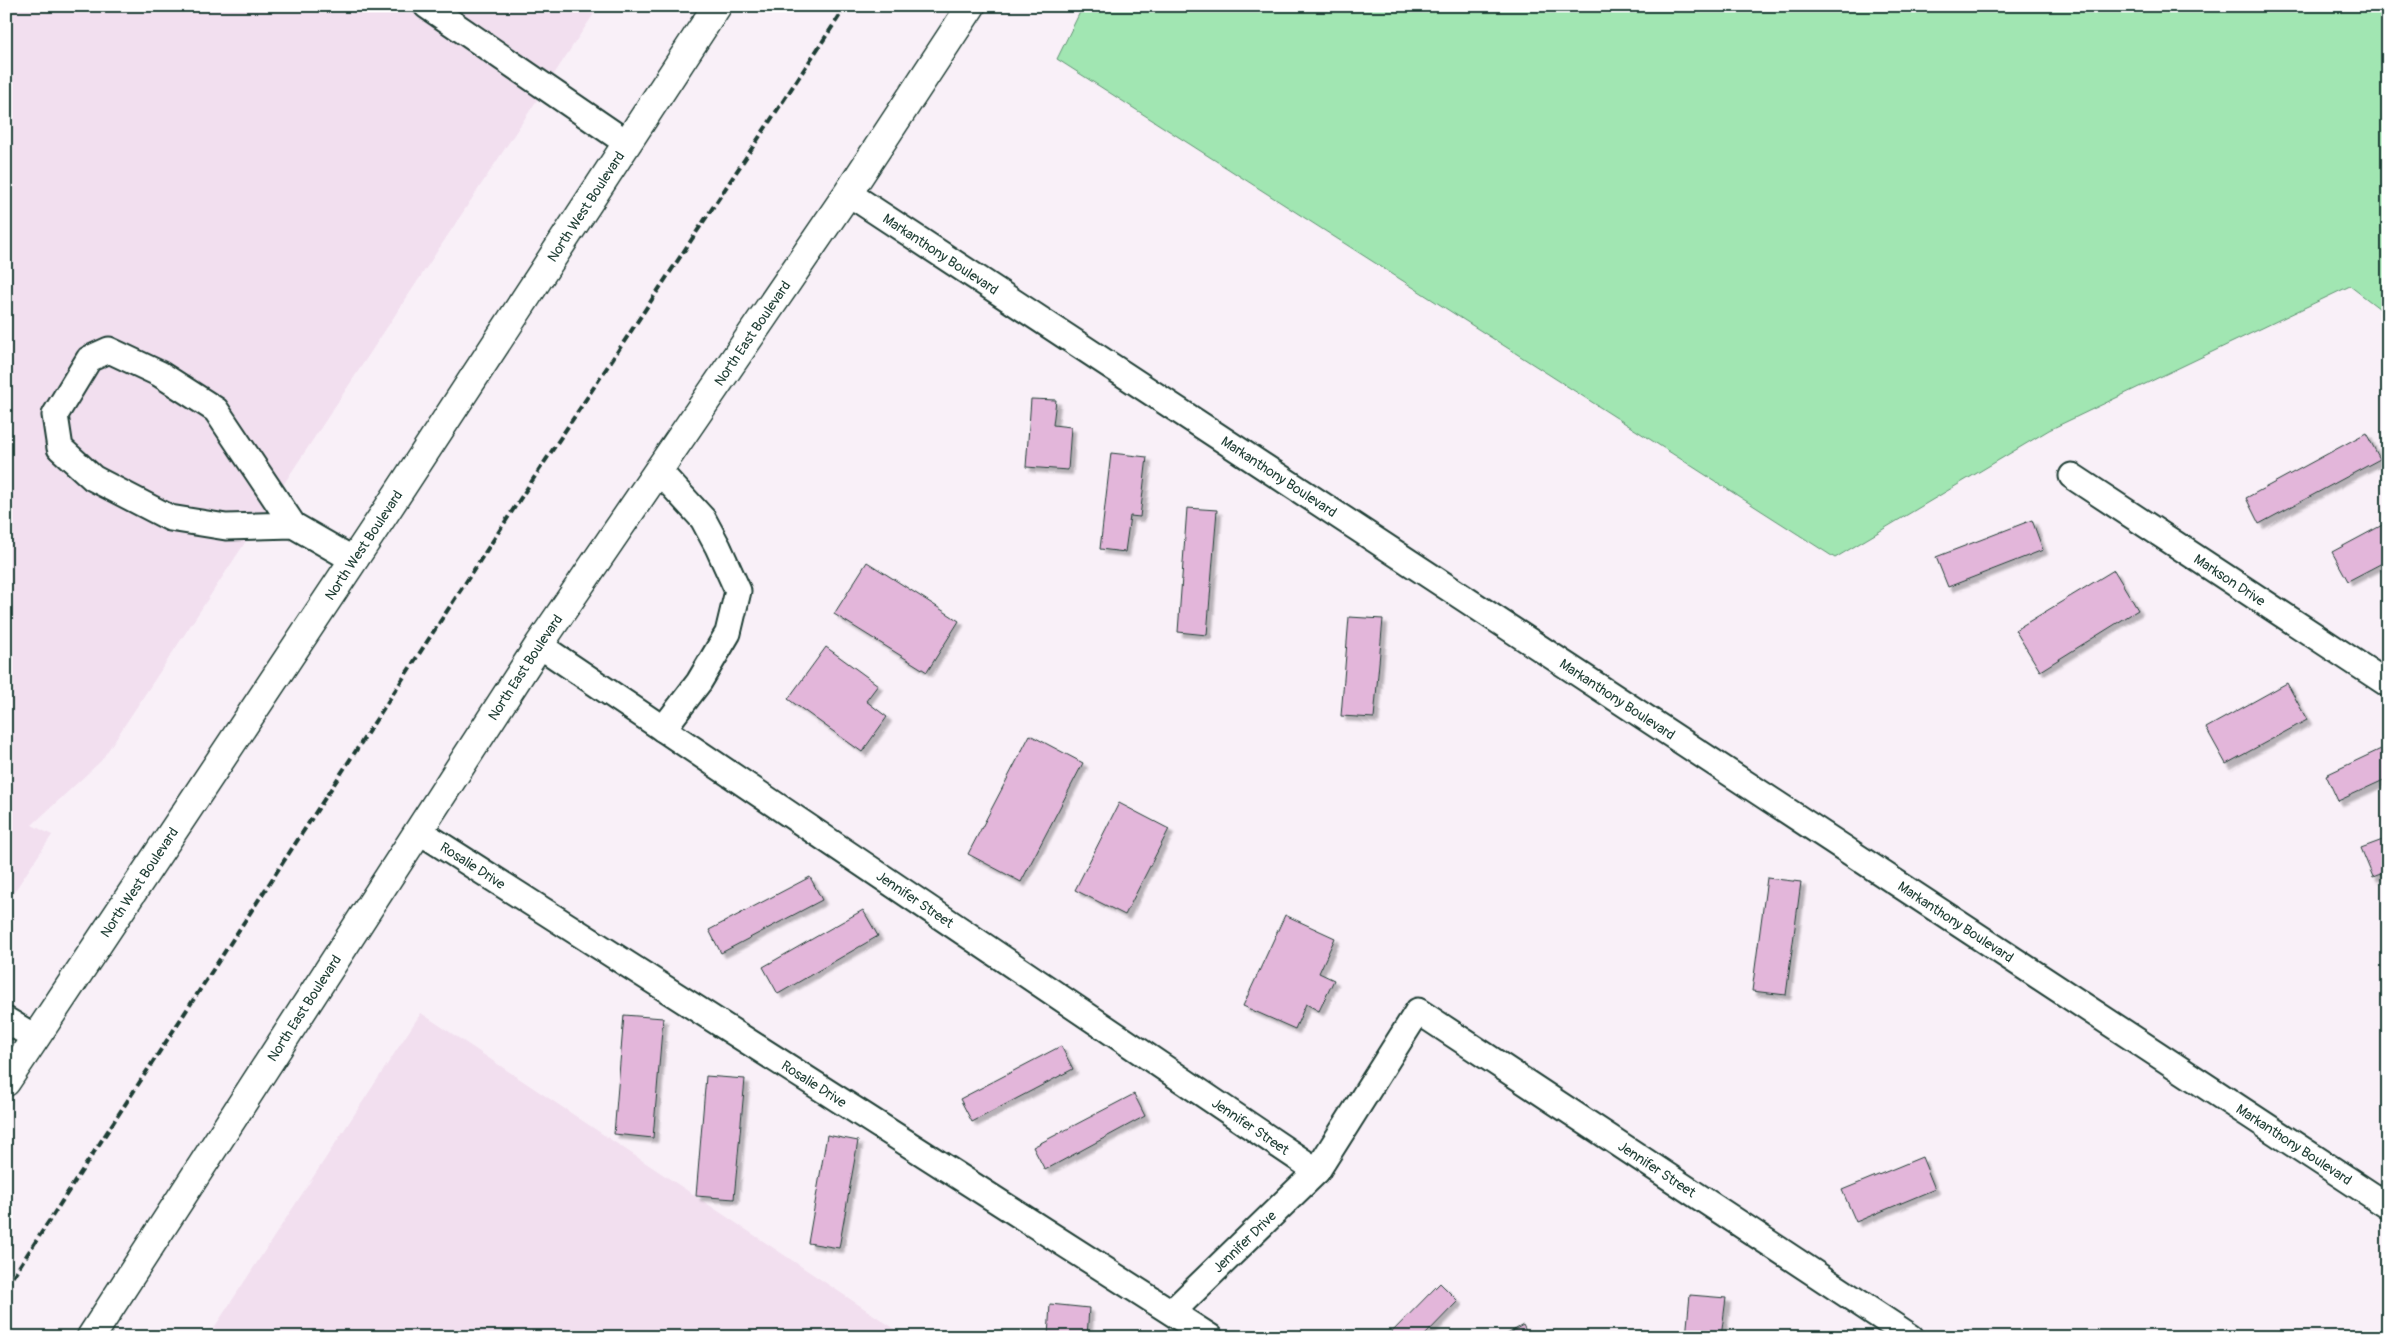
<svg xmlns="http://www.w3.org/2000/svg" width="2394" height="1343" viewBox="0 0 2394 1343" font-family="Pangolin,sans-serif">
<defs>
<filter id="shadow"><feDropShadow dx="4.5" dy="4.5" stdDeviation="1" flood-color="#0004"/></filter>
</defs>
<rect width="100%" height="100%" fill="#f9f0f8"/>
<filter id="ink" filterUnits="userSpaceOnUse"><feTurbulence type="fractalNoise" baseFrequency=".02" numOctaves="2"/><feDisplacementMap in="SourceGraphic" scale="10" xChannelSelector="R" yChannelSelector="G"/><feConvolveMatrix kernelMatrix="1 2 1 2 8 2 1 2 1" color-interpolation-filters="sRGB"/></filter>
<g filter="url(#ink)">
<g fill="#f2dfef">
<path d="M6,6h593l-498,755 -69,64 20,10 -46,69z"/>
<path d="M421,1013l486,324h-699z"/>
</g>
<path fill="#a1e6b2" stroke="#609273" d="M1083,6h1305v309l-38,-29 -301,144 -214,128 -778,-499z"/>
<g fill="#e3b6da" stroke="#1f3d34" filter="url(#shadow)">
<path d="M1031,399l25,1 -3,25 18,2 -3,43 -42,-3z"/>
<path d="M2366,433l14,26 -121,65 -13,-26z"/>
<path d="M1111,453l36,4 -7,60 -10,-1 -5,36 -25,-3z"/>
<path d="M1187,508l30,2 -10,125 -29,-3z"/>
<path d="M2032,520l11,30 -95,37 -12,-30z"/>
<path d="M2388,522v38l-40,21 -16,-29z"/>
<path d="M867,562l92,59 -32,51 -93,-58z"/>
<path d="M2114,570l24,40 -98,61 -25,-41z"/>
<path d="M1349,617l34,2 -9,99 -33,-2z"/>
<path d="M826,647l52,38 -12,16 21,16 -25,35 -74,-53z"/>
<path d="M2287,683l20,37 -81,44 -20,-36z"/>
<path d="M1030,735l53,28 -62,119 -53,-28z"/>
<path d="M2381,749l7,15v14l-50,23 -12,-26z"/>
<path d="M1119,803l50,26 -44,86 -50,-25z"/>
<path d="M2388,838v33l-15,6 -12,-29z"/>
<path d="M810,877l12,23 -101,53 -12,-23z"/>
<path d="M1767,878l34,4 -15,113 -34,-4z"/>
<path d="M863,910l15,26 -100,58 -15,-27z"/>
<path d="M1285,915l50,23 -16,35 15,7 -15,31 -13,-7 -11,25 -52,-23z"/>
<path d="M624,1015l39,3 -10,120 -39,-4z"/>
<path d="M1061,1046l12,23 -101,53 -12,-23z"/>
<path d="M706,1076l39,3 -11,120 -38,-3z"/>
<path d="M1134,1094l11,22 -100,54 -12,-23z"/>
<path d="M827,1135l31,6 -19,107 -31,-5z"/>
<path d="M1922,1157l13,32 -79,33 -14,-32z"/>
<path d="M1440,1283l18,18 -35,36h-36z"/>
<path d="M1690,1295l36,3 -5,39h-35z"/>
<path d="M1050,1304l39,4 -2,29h-39z"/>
<path d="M1523,1325l6,12h-27z"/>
</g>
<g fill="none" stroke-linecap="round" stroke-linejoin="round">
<g stroke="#1f3d34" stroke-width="29">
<g id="service">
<path d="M427,6l200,137"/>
<path id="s1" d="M848,193l1540,1013"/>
<path d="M658,470l45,49 15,28 20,44 -10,42 -29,49 -36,47"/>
<path id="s2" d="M2072,476l316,208"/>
<path d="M293,525l-67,2 -56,-9 -77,-40 -33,-30 -5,-33 34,-56 20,-9 51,24 56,36 77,115 59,34"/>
<path id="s3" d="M539,645l778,526 101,-160 493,326"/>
<path id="s4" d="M419,831l791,506"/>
<path d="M6,1020l30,18"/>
<path id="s5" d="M1172,1312l145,-141"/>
</g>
</g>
<g stroke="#1f3d34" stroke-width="31">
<g id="secondary">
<path id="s6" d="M6,1082l379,-569 332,-507"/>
<path id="s7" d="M91,1337l448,-692 309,-452 123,-187"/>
</g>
</g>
<use href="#service" stroke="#fff" stroke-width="25"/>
<use href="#secondary" stroke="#fff" stroke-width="28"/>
<path stroke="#1f3d34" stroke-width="4" stroke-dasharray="8 4" stroke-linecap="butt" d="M6,1287l518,-794 322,-487"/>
</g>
</g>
<g text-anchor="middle" stroke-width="5" stroke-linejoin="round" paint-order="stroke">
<g font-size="14" fill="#1f3d34" stroke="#fff">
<text dy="5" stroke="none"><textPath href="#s6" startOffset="1050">North West Boulevard</textPath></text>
<text dy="5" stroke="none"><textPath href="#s1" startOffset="111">Markanthony Boulevard</textPath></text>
<text dy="5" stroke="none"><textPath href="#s7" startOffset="1202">North East Boulevard</textPath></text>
<text dy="5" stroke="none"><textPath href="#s1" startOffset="516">Markanthony Boulevard</textPath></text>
<text dy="5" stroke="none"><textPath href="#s6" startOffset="645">North West Boulevard</textPath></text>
<text dy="5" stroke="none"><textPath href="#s2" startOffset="189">Markson Drive</textPath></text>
<text dy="5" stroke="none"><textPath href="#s7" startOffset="798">North East Boulevard</textPath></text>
<text dy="5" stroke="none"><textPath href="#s1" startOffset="921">Markanthony Boulevard</textPath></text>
<text dy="5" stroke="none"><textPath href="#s4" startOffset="64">Rosalie Drive</textPath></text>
<text dy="5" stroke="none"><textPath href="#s6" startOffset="240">North West Boulevard</textPath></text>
<text dy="5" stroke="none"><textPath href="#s3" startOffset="454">Jennifer Street</textPath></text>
<text dy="5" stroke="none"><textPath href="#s1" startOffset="1326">Markanthony Boulevard</textPath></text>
<text dy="5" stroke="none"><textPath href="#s7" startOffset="392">North East Boulevard</textPath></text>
<text dy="5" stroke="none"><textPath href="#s4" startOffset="469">Rosalie Drive</textPath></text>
<text dy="5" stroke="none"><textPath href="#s3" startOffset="859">Jennifer Street</textPath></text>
<text dy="5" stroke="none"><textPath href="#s1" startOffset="1731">Markanthony Boulevard</textPath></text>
<text dy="5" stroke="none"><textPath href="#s3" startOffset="1415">Jennifer Street</textPath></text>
<text dy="5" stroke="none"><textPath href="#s5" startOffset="101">Jennifer Drive</textPath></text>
</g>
</g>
<rect width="2394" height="1343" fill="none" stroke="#fff" stroke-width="25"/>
<rect x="12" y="12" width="2369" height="1318" fill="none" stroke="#1f3d34" stroke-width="2" filter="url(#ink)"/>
</svg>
